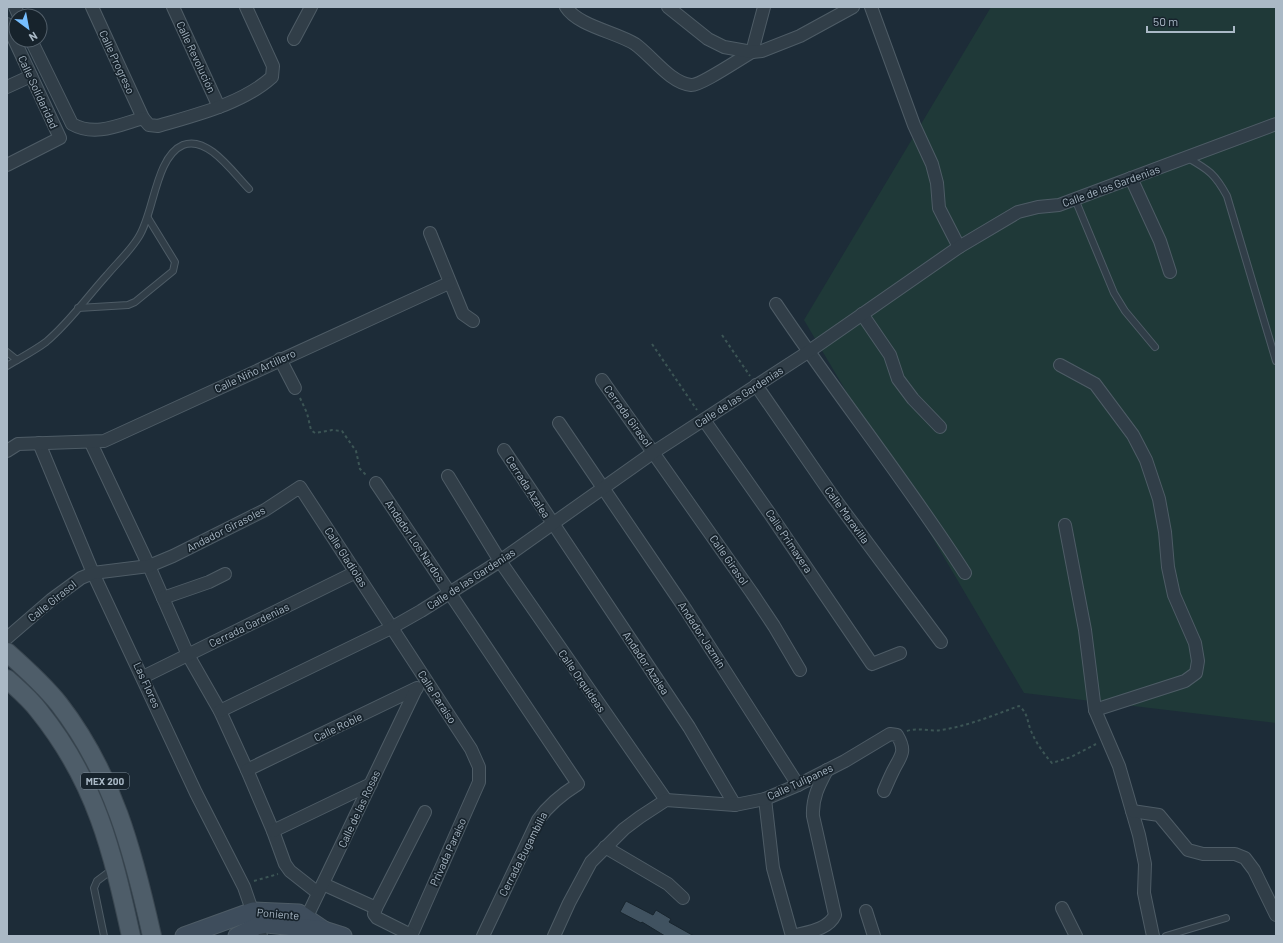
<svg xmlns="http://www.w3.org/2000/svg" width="1283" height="943" viewBox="0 0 1283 943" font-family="Barlow,sans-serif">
<rect width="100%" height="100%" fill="#1d2c38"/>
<path fill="#1f3938" d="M991,7h285v716l-252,-30 -220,-373z"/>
<path fill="#405260" stroke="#18252e" d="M626,901l27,14 3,-5 15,9 -2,3 25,14h-29l-23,-14 -1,1 -21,-11z"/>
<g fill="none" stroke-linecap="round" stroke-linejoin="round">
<g stroke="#4e5c66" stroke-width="8">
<g id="lane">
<path d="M1188,158c21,12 27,16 39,38l49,165"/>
<path d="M1075,199l39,94 11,18 30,36"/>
<path d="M78,308l50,-3 7,-3 38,-31 2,-9 -27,-44"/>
<path d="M7,352l10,8"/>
<path d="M7,366c13,-8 27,-15 39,-24 23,-19 41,-45 61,-67 10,-12 23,-24 31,-37 16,-23 17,-81 45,-93 25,-10 51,29 66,44"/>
<path d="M104,936l-10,-48 3,-7 16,-12"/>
<path d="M1166,936l60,-18"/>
</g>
</g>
<g stroke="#4e5c66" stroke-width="14">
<g id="street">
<path d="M15,7l4,9"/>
<path d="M92,7l51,111"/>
<path d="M173,7l46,100"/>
<path d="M566,7c12,19 50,25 69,37 17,12 35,39 56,41 9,1 50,-27 61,-33l12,-45"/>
<path d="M668,7l40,32 16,8 28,5 10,-1 38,-15 53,-29"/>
<path d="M871,7l43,118 18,39 5,19 2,25 20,39"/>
<path d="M7,24l53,114 -53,27"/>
<path d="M294,39l17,-32"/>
<path d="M31,40l41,84c23,13 47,1 71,-6l6,7 9,1c37,-11 84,-22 114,-49l1,-11 -27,-59"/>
<path d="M7,87l24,-11"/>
<path d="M1131,178l29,63 10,31"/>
<path d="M430,233l33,81 10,7"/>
<path d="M776,304c61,91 130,177 189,269"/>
<path d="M862,314l28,41 8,24 15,20 27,28"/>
<path d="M280,359l15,29"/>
<path d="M1060,365l35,19 38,51 13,25 13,39 6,33 3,35 6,28 21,48 3,18 -2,12 -11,8 -90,29"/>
<path d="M602,380l150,213 22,33 26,44"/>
<path d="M756,385l78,113 107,144"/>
<path d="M704,420l66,94 102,150 28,-11"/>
<path d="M559,423l127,187 112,175"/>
<path d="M39,443l54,130 103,220 48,94 17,49"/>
<path d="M91,443l58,123 39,89 32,56 27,59 26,61 12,33 5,7 28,22"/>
<path d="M504,450l185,277 46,78"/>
<path d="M7,451l11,-7 86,-3 345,-158"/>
<path d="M448,476l52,85 166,239"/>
<path d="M376,483l202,301c-16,10 -29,20 -40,36l-55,116"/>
<path d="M1065,525l20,105 10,80 24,56 20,69 6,29 -1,29 9,43"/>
<path d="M163,598l46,-16 16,-8"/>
<path d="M7,638l44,-38 30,-22 12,-5 56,-7 24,-10 92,-46 35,-23 171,262 8,18v15l-68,154"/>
<path d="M143,677l213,-105"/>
<path d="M220,711l171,-83 30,-17 79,-50 154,-109 154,-100 151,-105 59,-35 20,-5 21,-2 217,-81"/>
<path d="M247,770l170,-82"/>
<path d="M765,799l8,69 19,68"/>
<path d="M1132,811l27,4 29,35 15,4h32l10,4 9,12 22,45"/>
<path d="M273,831l98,-47"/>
<path d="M605,847l63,37 15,14"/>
<path d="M323,884l53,24"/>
<path d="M1062,908l14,28"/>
<path d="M866,911l8,25"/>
<path d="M303,925l113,-236"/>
<path d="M411,935l-34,-17 -3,-4 2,-6 49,-96"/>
<path d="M554,936l15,-33 22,-41 33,-33 16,-12 26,-17 69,5 30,-6 33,-14 47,-24 45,-27 7,1c10,17 4,20 -4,36 -3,6 -6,13 -9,20"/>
<path d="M793,936c14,-4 35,-6 42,-21l-22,-99c-1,-18 6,-31 14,-46"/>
</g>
</g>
<g stroke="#4e5c66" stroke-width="19">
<g id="secondary">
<path d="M184,936l69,-25 46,2 25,17"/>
<path d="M237,936l20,-10 10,-2 57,6 19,6"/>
</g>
</g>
<g stroke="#3a4751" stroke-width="20">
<g id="primary">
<path d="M7,652c18,16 37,33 52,52 54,70 74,147 93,232"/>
<path d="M7,679c11,10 23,20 32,32 57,71 73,139 92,225"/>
</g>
</g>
<g stroke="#3c5555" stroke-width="2" stroke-dasharray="3 3" stroke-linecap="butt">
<path d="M722,335l28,41"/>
<path d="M652,344l45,66"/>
<path d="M300,398l7,15 4,17 4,3 17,-3 10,1 14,20 4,18 7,7"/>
<path d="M907,731c11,-4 23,1 34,-1 27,-4 53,-15 78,-24 9,7 8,15 12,25 5,12 13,23 21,32l19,-6 25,-13"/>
<path d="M254,881l24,-7"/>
</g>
<use href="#lane" stroke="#313e48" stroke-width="6"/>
<use href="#street" stroke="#313e48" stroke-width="12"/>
<use href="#secondary" stroke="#3e4d5c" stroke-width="17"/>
<use href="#primary" stroke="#4e5d69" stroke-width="18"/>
</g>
<g text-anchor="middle" stroke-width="3.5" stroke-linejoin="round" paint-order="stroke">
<rect fill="#17232c" stroke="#7e8c98" stroke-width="1" x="81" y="773" width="48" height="16" rx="3"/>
<g font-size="10" font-weight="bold" fill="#aab9c6">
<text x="105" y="785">MEX 200</text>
</g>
<g font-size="11" fill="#aab9c6" stroke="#17232c">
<text transform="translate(196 57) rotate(65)" y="4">Calle Revolución</text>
<text transform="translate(117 62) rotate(65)" y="4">Calle Progreso</text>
<text transform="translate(38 92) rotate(65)" y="4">Calle Solidaridad</text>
<text transform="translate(1111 186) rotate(-20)" y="4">Calle de las Gardenias</text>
<text transform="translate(255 371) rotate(-25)" y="4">Calle Niño Artillero</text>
<text transform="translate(739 397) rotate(-33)" y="4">Calle de las Gardenias</text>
<text transform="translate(628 416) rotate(54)" y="4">Cerrada Girasol</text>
<text transform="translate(528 487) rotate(57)" y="4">Cerrada Azalea</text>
<text transform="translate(847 515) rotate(54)" y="4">Calle Maravilla</text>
<text transform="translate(226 529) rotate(-27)" y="4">Andador Girasoles</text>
<text transform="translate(415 541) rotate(56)" y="4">Andador Los Nardos</text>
<text transform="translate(789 541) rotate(56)" y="4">Calle Primavera</text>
<text transform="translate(346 557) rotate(57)" y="4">Calle Gladiolas</text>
<text transform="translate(729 560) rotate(55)" y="4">Calle Girasol</text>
<text transform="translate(471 579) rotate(-33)" y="4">Calle de las Gardenias</text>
<text transform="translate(52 601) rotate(-39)" y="4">Calle Girasol</text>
<text transform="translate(249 625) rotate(-26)" y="4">Cerrada Gardenias</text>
<text transform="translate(702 635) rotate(57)" y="4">Andador Jazmín</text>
<text transform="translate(646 663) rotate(56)" y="4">Andador Azalea</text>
<text transform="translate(582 681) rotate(55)" y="4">Calle Orquídeas</text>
<text transform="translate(147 685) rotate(65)" y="4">Las Flores</text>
<text transform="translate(437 697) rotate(57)" y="4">Calle Paraíso</text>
<text transform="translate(338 727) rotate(-26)" y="4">Calle Roble</text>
<text transform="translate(800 782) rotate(-25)" y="4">Calle Tulipanes</text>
<text transform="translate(359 809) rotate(-65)" y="4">Calle de las Rosas</text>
<text transform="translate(448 852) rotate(-66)" y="4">Privada Paraíso</text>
<text transform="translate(523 854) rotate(-63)" y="4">Cerrada Bugambilia</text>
<text transform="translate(278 914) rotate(5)" y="4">Poniente</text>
</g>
</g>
<rect width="1283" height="943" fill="none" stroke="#aab9c6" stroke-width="16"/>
<g transform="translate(28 28) rotate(148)"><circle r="19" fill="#17232c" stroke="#525f6a"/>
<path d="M0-3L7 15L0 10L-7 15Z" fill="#76beff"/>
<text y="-6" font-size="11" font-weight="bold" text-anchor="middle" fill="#aab9c6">N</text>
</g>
<path d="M1147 26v6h87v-6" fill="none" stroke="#aab9c6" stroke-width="2"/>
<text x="1153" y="26" font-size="12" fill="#aab9c6" stroke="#17232c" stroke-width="3" paint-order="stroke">50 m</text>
</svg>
